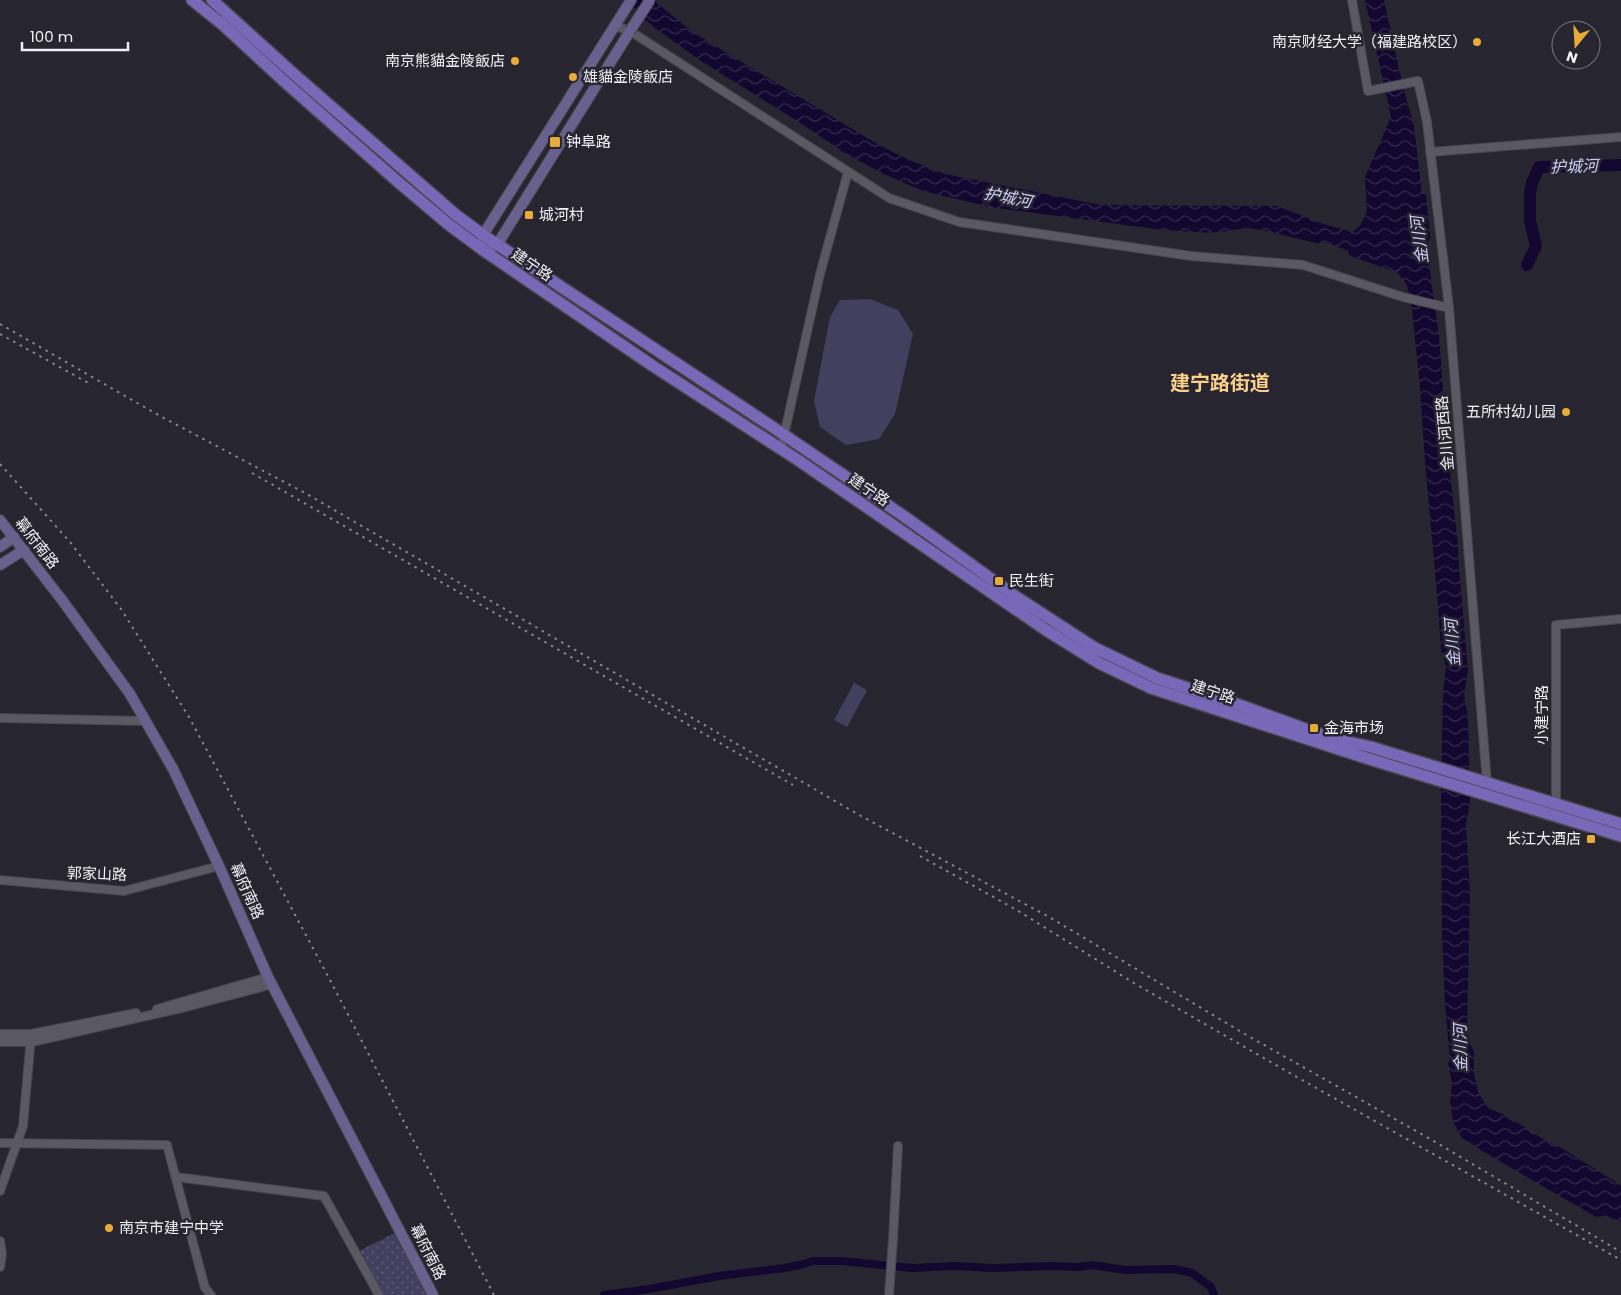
<svg xmlns="http://www.w3.org/2000/svg" width="1621" height="1295" viewBox="0 0 1621 1295" font-family="Poppins,'Noto Sans SC',sans-serif">
<defs>
<pattern id="park-dots" width="8" height="8" patternUnits="userSpaceOnUse" patternTransform="scale(1.25)"><rect width="8" height="8" fill="#433f5f"/><path d="M2 2h.1M6 6h.1" fill="none" stroke="#5e5b77" stroke-width="1.8" stroke-linecap="round"/></pattern>
<pattern id="water-waves" width="16" height="10" patternUnits="userSpaceOnUse" patternTransform="scale(1.25)"><rect width="16" height="10" fill="#12072f"/><path d="M0 5q4-4 8 0t8 0" fill="none" stroke="#352b4e"/></pattern>
</defs>
<rect width="100%" height="100%" fill="#272630"/>
<g fill="#433f5f">
<path d="M870,299l28,11 15,24 -18,80 -16,25 -33,6 -26,-18 -6,-26 16,-84 10,-17z"/>
<path d="M854,683l13,7 -20,37 -13,-7z"/>
</g>
<path fill="url(#park-dots)" d="M397,1232l34,63h-48l-24,-44z"/>
<path fill="url(#water-waves)" d="M624,0h29l41,33 185,112 30,15 36,14 156,31 176,1 47,18 28,8 8,-6 7,-15 -2,-34 26,-60 -26,-117h19l19,87 11,39 8,68h4l4,43 -3,12 12,87 9,119 10,90 1,23 9,103 -4,24 4,22 2,85 -4,22 4,67 -3,142 7,20v20l4,19 10,16 19,8 38,24 18,9 56,35 2,2v35l-16,-5 -9,1 -112,-65 -22,-14 -9,-16 -3,-20 2,-19 -4,-19 2,-5 -5,-54 -3,-70 -1,-141 2,-102 3,-25 -5,-17 -4,-56 -12,-131 -5,-75 -8,-78 -5,-25 -9,-12 -50,-18 1,-4 -28,-10 -1,3 -54,-13 -18,-3 -36,5 -49,-3 -173,-23 -67,-16 -39,-17 -38,-20 -47,-32 -98,-61 -46,-33z"/>
<g fill="none" stroke-linecap="round" stroke-linejoin="round">
<path stroke="#12072f" stroke-width="8" d="M604,1295l45,-6 70,-13 66,-8 19,-4 9,-3h28l71,7 42,-2 39,2 58,-2 28,1 13,-2 33,5 50,-1 17,4 19,14 3,8"/>
<path stroke="#12072f" stroke-width="12" d="M1527,265l9,-19 -6,-25v-28l2,-10 7,-16 82,-2"/>
<g stroke="#46454d" stroke-width="10">
<g id="street">
<path d="M1352,0l16,91 50,-10 9,41 22,186 38,475"/>
<path d="M615,26l15,5 259,167 70,24 232,34 112,9 100,32 46,11"/>
<path d="M1430,152l191,-15"/>
<path d="M781,449l39,-175 28,-102"/>
<path d="M0,718l145,3"/>
<path d="M1556,805v-180l65,-6"/>
<path d="M0,880l124,11 95,-25"/>
<path d="M157,1009l111,-32"/>
<path d="M0,1034h31l105,-21"/>
<path d="M0,1042h32l154,-35 87,-23"/>
<path d="M0,1143l167,2 38,143 6,7"/>
<path d="M176,1177l148,19 55,99"/>
<path d="M0,1191l23,-65 8,-89"/>
<path d="M0,1241l2,13 -2,13"/>
<path d="M889,1295l4,-56 5,-93"/>
</g>
</g>
<g stroke="#46454d" stroke-width="12">
<g id="secondary">
<path d="M630,31l-133,214 -14,5v-15l148,-235"/>
<path d="M0,520l62,80 68,94 43,75 46,97 49,111 165,318"/>
<path d="M0,547l14,-10"/>
<path d="M0,565l24,-15"/>
</g>
</g>
<g stroke="#46454d" stroke-width="14">
<g id="primary">
<path d="M192,0l30,24 63,58 112,99 51,43 35,26 170,116 145,94 248,170 53,33 52,25 215,70 255,78"/>
<path d="M212,0l84,76 160,139 27,20 291,193 131,89 110,79 80,52 62,30 85,28 88,32 41,9 250,77"/>
</g>
</g>
<use href="#street" stroke="#595863" stroke-width="8"/>
<use href="#secondary" stroke="#68608d" stroke-width="10"/>
<use href="#primary" stroke="#7869b8" stroke-width="11"/>
<g stroke="#87868e" stroke-width="2" stroke-dasharray="2.5 5" stroke-linecap="butt">
<path d="M0,324l160,92 145,77 556,323 190,102 192,115 189,107 189,112"/>
<path d="M0,334l92,51"/>
<path d="M0,464l70,78 51,67 68,108 141,263 164,315"/>
<path d="M252,473l541,312"/>
<path d="M920,856l95,53 119,74 161,93 326,184"/>
</g>
<g stroke="#46454d" stroke-width="12" stroke-linecap="butt">
<path id="secondary-bridge" d="M630,31l20,-31"/>
</g>
<use href="#secondary-bridge" stroke="#68608d" stroke-width="10"/>
</g>
<g fill="#e8ab37" stroke="#272630" stroke-width="2">
<circle cx="1477" cy="42" r="5"/>
<circle cx="515" cy="61" r="5"/>
<circle cx="573" cy="77" r="5"/>
<rect x="549" y="136" width="12" height="12" rx="2.5"/>
<rect x="524" y="210" width="10" height="10" rx="2.5"/>
<circle cx="1566" cy="412" r="5"/>
<rect x="994" y="576" width="10" height="10" rx="2.5"/>
<rect x="1309" y="723" width="10" height="10" rx="2.5"/>
<rect x="1586" y="834" width="10" height="10" rx="2.5"/>
<circle cx="109" cy="1228" r="5"/>
</g>
<g text-anchor="middle" stroke-width="5" stroke-linejoin="round" paint-order="stroke">
<g font-size="15" fill="#f0f0f6" stroke="#272630" text-anchor="start">
<text x="1467" y="47" text-anchor="end">南京财经大学（福建路校区）</text>
<text x="505" y="66" text-anchor="end">南京熊貓金陵飯店</text>
<text x="583" y="82">雄貓金陵飯店</text>
<text x="566" y="147">钟阜路</text>
<text x="539" y="220">城河村</text>
<text x="1556" y="417" text-anchor="end">五所村幼儿园</text>
<text x="1009" y="586">民生街</text>
<text x="1324" y="733">金海市场</text>
<text x="1581" y="844" text-anchor="end">长江大酒店</text>
<text x="119" y="1233">南京市建宁中学</text>
</g>
<g font-size="15" fill="#f0f0f6" stroke="#272630">
<text transform="translate(532 265) rotate(34)" y="5">建宁路</text>
<text transform="translate(1445 433) rotate(-95)" y="5">金川河西路</text>
<text transform="translate(869 490) rotate(34)" y="5">建宁路</text>
<text transform="translate(37 543) rotate(52)" y="5">幕府南路</text>
<text transform="translate(1213 692) rotate(18)" y="5">建宁路</text>
<text transform="translate(1542 715) rotate(-90)" y="5">小建宁路</text>
<text transform="translate(97 874) rotate(2)" y="5">郭家山路</text>
<text transform="translate(247 891) rotate(66)" y="5">幕府南路</text>
<text transform="translate(428 1252) rotate(63)" y="5">幕府南路</text>
</g>
<g font-size="16" font-style="italic" fill="#d1cdfb" stroke="#272630">
<text transform="translate(1574 166) rotate(-2)" y="6">护城河</text>
<text transform="translate(1008 197) rotate(11)" y="6">护城河</text>
<text transform="translate(1419 240) rotate(-97)" y="6">金川河</text>
<text transform="translate(1452 643) rotate(-94)" y="6">金川河</text>
<text transform="translate(1460 1048) rotate(-91)" y="6">金川河</text>
</g>
<g font-size="20" font-weight="bold" fill="#fbd08a" stroke="#272630">
<text x="1220" y="390">建宁路街道</text>
</g>
</g>
<g transform="translate(1576 45) rotate(198)"><circle r="24" fill="#272630" stroke="#77777f"/>
<path d="M0-4L9 19L0 12L-9 19Z" fill="#e8ab37"/>
<text y="-8" font-size="14" font-weight="bold" text-anchor="middle" fill="#f0f0f6">N</text>
</g>
<path d="M22 42v8h106v-8" fill="none" stroke="#f0f0f6" stroke-width="2.5"/>
<text x="30" y="42" font-size="15" fill="#f0f0f6" stroke="#272630" stroke-width="4" paint-order="stroke">100 m</text>
</svg>
